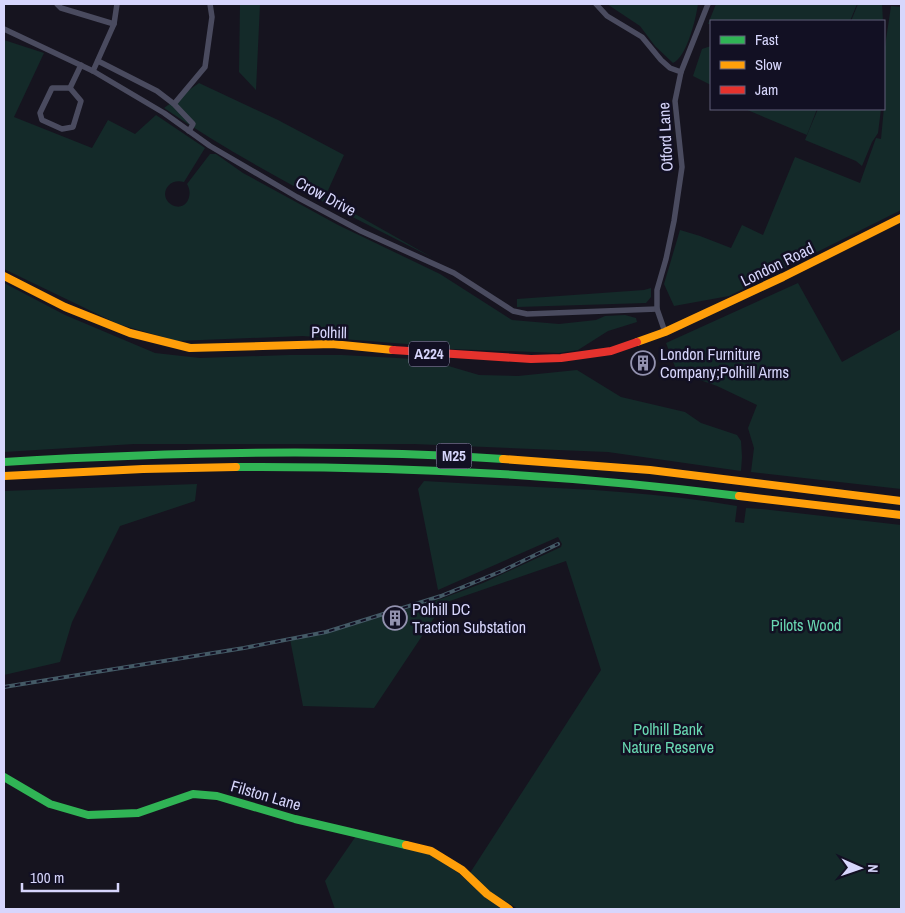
<svg xmlns="http://www.w3.org/2000/svg" width="905" height="913" viewBox="0 0 905 913" font-family="'Archivo Narrow',sans-serif">
<rect width="100%" height="100%" fill="#16141f"/>
<g fill="#142a29">
<path d="M240,4h20l-4,86 -17,-18z"/>
<path d="M607,4h91c-2,14 -11,53 -25,59l-18,-17 -15,-20z"/>
<path d="M716,4h141l-7,17h-139v3h-3z"/>
<path d="M858,4h24l1,17h-32z"/>
<path d="M891,6l10,1v203l-172,86 -55,10 -10,-22 16,-54 20,6 31,12 11,-23 21,10 32,-78 65,26 16,-45 5,1 4,-42 -1,-44z"/>
<path d="M4,40l40,13 -30,64 78,31 16,-28 27,14 21,-19 49,33 -21,34c-17,-5 -26,15 -12,23 14,7 22,-10 15,-21l23,-30h6l27,19 95,52 102,49 72,46 47,4 37,-4 9,-4 20,-1 11,3 1,4 -29,9 -30,19 -19,3 -108,-4 -31,-4 -117,-9 -126,5 -59,-17 -114,-55z"/>
<path d="M711,46v39l-18,-9 9,-27z"/>
<path d="M199,83l79,37 66,35 -19,42 108,61c-92,-47 -184,-92 -269,-150z"/>
<path d="M745,109h72l-10,26z"/>
<path d="M818,109h63l-3,24 -6,9 -10,24 -6,-5 -51,-21z"/>
<path d="M4,283l61,32 90,38 45,5 89,-3h53l55,3 31,2 51,15 39,1 59,-6 44,27 64,15 16,11 36,12 4,6 1,16 -1,14 -133,-19 -194,-8h-280l-130,8z"/>
<path d="M798,283l44,79 59,-33v160l-150,-17 3,-24 -6,-20 9,-23 -40,-19 -40,-14 -11,-29z"/>
<path d="M651,288v9l-5,6 -129,4v-8l127,-9z"/>
<path d="M424,481c104,7 210,7 313,25l-2,16 9,1 2,-15 15,1 140,16v384h-383l-26,-16 -22,-20 131,-203 -35,-109 -122,42 -70,105 -71,-2 -13,-67 68,-15 83,-25 42,-16 78,-36 1,-3 -4,-7 -120,53 -20,-101z"/>
<path d="M197,484l-2,17 -75,25 -48,96 -12,40 -56,13v-184z"/>
<path d="M356,836l74,18 27,18 44,37h-166l-10,-28z"/>
</g>
<g fill="none" stroke-linecap="round" stroke-linejoin="round">
<g stroke="#4a4b5f" stroke-width="5.5">
<path d="M57,4l4,4 53,16"/>
<path d="M596,4l11,12 35,21 19,23 9,8 11,4"/>
<path d="M4,29l89,42 71,42 46,33 87,51 64,34 93,42 59,38 14,3 130,-5"/>
<path d="M98,61l59,30 17,13 19,20 -4,7"/>
<path d="M93,71l21,-47 3,-20"/>
<path d="M52,88h18l11,13 -8,26 -11,2 -20,-9 -2,-7z"/>
<path d="M70,88l11,-23"/>
<path d="M174,104l31,-37 7,-50 -2,-13"/>
<path d="M665,332l-8,-23v-19l9,-31 8,-38 8,-54 -7,-66 6,-29 27,-68"/>
</g>
<g stroke="#30b455" stroke-width="8">
<path d="M4,462c166,-10 333,-14 499,-3"/>
<path d="M236,467c169,-1 336,8 503,29"/>
<path d="M4,777l46,27 38,11 50,-2 55,-19 24,2 78,23 111,26"/>
</g>
<g stroke="#ff9f0a" stroke-width="8">
<path d="M4,276l61,31 65,26 60,15 142,-4 61,6"/>
<path d="M637,342l28,-10 118,-55 118,-59"/>
<path d="M503,459l147,11 251,31"/>
<path d="M4,476l139,-7 93,-2"/>
<path d="M739,496l162,19"/>
<path d="M406,845l25,6 31,19 25,24 22,15"/>
</g>
<path stroke="#e5322d" stroke-width="8" d="M393,350l138,9 30,-1 50,-7 26,-9"/>
<g stroke="#445a66" stroke-width="4">
<path id="rail" d="M4,687l240,-39 82,-16 115,-36 61,-25 56,-27"/>
</g>
<use href="#rail" stroke="#121023" stroke-width="2" stroke-dasharray="5.5" stroke-linecap="butt"/>
</g>
<defs>
<g id="building-ring" transform="scale(1.25)"><circle r="9.5" fill="#121023" stroke="#9392af" stroke-width="1.5"/><path d="M-4-6H4V6H1V3H-1V6H-4ZM-2.5-4.3h1.7v1.8h-1.7ZM.8-4.3h1.7v1.8H.8ZM-2.5-1h1.7V.8h-1.7ZM.8-1h1.7V.8H.8Z" fill="#9392af"/></g>
</defs>
<g fill-rule="evenodd">
<use href="#building-ring" x="643" y="363"/>
<use href="#building-ring" x="395" y="618"/>
</g>
<g text-anchor="middle" stroke-width="5" stroke-linejoin="round" paint-order="stroke">
<g fill="#121023" stroke="#9c9bbb" stroke-width="1">
<rect x="409" y="341.5" width="40" height="25" rx="4"/>
<rect x="436.5" y="443.5" width="35" height="25" rx="4"/>
</g>
<g font-size="15" font-weight="bold" fill="#d7d6fc">
<text x="429" y="359">A224</text>
<text x="454" y="461">M25</text>
</g>
<g font-size="16" fill="#d7d6fc" stroke="#121023">
<text transform="translate(665 137) rotate(-93)" y="6">Otford Lane</text>
<text transform="translate(326 196) rotate(28)" y="6">Crow Drive</text>
<text transform="translate(777 264) rotate(-26)" y="6">London Road</text>
<text transform="translate(329 332) rotate(1)" y="6">Polhill</text>
<text transform="translate(266 795) rotate(16)" y="6">Filston Lane</text>
</g>
<g font-size="16" fill="#d7d6fc" stroke="#121023" text-anchor="start">
<text x="660" y="360">London Furniture<tspan x="660" dy="18">Company;Polhill Arms</tspan></text>
<text x="412" y="615">Polhill DC<tspan x="412" dy="18">Traction Substation</tspan></text>
</g>
<g font-size="16" fill="#68d6b1" stroke="#121023">
<text x="806" y="631">Pilots Wood</text>
<text x="668" y="735">Polhill Bank<tspan x="668" dy="18">Nature Reserve</tspan></text>
</g>
</g>
<rect width="905" height="913" fill="none" stroke="#d7d6fc" stroke-width="10"/>
<rect x="710" y="20" width="175" height="90" fill="#121023" stroke="#615f7a"/>
<rect x="720" y="36" width="25" height="8" fill="#30b455" stroke="#615f7a"/>
<text x="755" y="45" font-size="15" fill="#d7d6fc">Fast</text>
<rect x="720" y="61" width="25" height="8" fill="#ff9f0a" stroke="#615f7a"/>
<text x="755" y="70" font-size="15" fill="#d7d6fc">Slow</text>
<rect x="720" y="86" width="25" height="8" fill="#e5322d" stroke="#615f7a"/>
<text x="755" y="95" font-size="15" fill="#d7d6fc">Jam</text>
<g transform="translate(860 868) rotate(92)" stroke="#121023" stroke-width="4" paint-order="stroke">
<path d="M0-4L9 19L0 12L-9 19Z" fill="#d7d6fc"/>
<text y="-8" font-size="14" font-weight="bold" text-anchor="middle" fill="#d7d6fc">N</text>
</g>
<path d="M22 883v8h96v-8" fill="none" stroke="#d7d6fc" stroke-width="2.5"/>
<text x="30" y="883" font-size="15" fill="#d7d6fc" stroke="#121023" stroke-width="4" paint-order="stroke">100 m</text>
</svg>
